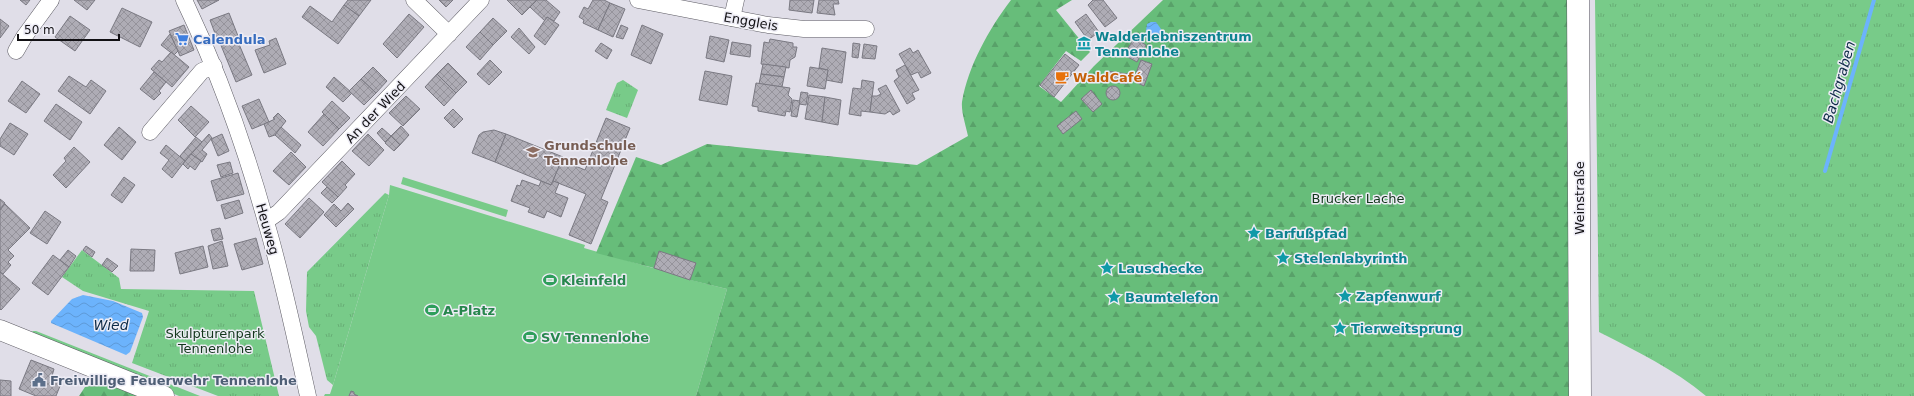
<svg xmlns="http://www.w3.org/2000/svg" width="1914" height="396" viewBox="0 0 1914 396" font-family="'DejaVu Sans',sans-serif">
<defs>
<pattern id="forest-firs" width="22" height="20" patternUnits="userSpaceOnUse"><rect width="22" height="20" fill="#67bd7a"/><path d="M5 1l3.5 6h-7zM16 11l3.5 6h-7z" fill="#58a169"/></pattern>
<pattern id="park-tufts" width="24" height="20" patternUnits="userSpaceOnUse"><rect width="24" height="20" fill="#78cb89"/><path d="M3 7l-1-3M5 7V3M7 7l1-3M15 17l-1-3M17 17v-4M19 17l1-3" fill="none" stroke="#67ad75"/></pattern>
<pattern id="water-waves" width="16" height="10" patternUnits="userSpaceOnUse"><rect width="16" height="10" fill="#6cb3fc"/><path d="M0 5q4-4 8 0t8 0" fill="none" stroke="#5d99d7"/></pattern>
<pattern id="building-cross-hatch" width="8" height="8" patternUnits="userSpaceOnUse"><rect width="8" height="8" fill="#aeacb5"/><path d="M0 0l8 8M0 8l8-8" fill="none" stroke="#95939b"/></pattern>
</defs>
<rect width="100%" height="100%" fill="#e0dee8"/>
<g fill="#78cb89">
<path d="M403,177l105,33 -2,7 -105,-33z"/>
<path d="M390,185l195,60 -1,3 69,20 6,-17 37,12 -5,17 36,9 -31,107h-372l1,-2h5l3,-9 56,-190z"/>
<path d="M33,331h3l164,65h-21l-148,-63z"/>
</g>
<g fill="url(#forest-firs)">
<path d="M1011,0h61l-16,10 34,42 -9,9 -15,-10 -27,35 22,16 33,-36 69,-66h408l2,396h-877l31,-107 -37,-9 5,-17 -36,-11 -5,16 -58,-15 40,-96 25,8 46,-21 210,21 51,-29c-2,-10 -7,-24 -6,-34 6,-36 27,-73 49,-102z"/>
<path d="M110,382l33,14h-64l6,-9z"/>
</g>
<g fill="url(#park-tufts)">
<path d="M1595,0h319v396h-208c-32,-27 -70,-45 -107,-64z"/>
<path d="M623,80l15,10 -11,28 -21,-8 11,-27z"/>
<path d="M385,193l4,2 -56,190 -6,-5 -11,-44 -7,-9 -3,-16 1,-39z"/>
<path d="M82,250l37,28 2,11 133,2 25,105h-61l-86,-33 17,-52 -66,-20 -21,-14z"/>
</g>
<g fill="url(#water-waves)">
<path d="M1151,22h5l5,7 -4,12 -12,-4 2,-13z"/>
<path d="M83,295l30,6 29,12 1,4 -13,35 -4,3 -75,-32v-2l21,-22z"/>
</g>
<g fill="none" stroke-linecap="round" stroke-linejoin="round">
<path stroke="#6cb3fc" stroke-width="4" d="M1825,171l49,-171"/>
</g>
<g fill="url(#building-cross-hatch)" stroke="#7a7982">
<path d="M20,0h10l-4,5z"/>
<path d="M74,0h21l-8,10z"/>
<path d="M197,0h22l-17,9z"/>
<path d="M348,0h23l-12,16 -15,-11z"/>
<path d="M439,0h14l-7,7z"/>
<path d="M507,0h30l-15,15z"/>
<path d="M537,0h9l14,12 -6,9 -7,-4 -2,4 -15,-14z"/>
<path d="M593,0h11l6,3 -12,27 -15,-7 1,-3 -5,-3 5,-10 4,2z"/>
<path d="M790,0h24l-2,13 -23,-3z"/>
<path d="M819,0h19l1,4h-6l2,11 -18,-2z"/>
<path d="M1093,0h10l14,18 -12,9 -17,-22z"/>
<path d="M610,3l15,6 -12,28 -15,-7z"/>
<path d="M344,5l15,11 -21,28 -36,-27 8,-11 22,16z"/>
<path d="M122,8l30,14 -12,25 -30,-15z"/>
<path d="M229,13l9,23 -19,8 -9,-24z"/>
<path d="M409,14l15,13 -27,31 -14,-14z"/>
<path d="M1086,14l13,18 -11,8 -13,-18z"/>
<path d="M70,16l20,14 -15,21 -20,-14z"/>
<path d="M547,17l12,8 -14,20 -11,-9z"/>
<path d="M493,18l14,13 -14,14 -13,-13z"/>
<path d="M0,19l9,7 -9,12z"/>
<path d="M184,25l10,25 -14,6 -11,-25z"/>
<path d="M621,25l7,3 -5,11 -7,-2z"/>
<path d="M642,25l21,9 -12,30 -20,-9z"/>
<path d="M519,28l16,19 -6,7 -18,-17z"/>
<path d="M480,32l13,13 -13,15 -14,-13z"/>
<path d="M170,34l8,17 -4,4 -13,-10z"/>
<path d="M710,36l19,4 -5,22 -18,-4z"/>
<path d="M236,37l16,38 -16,7 -16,-39z"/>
<path d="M276,38l10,26 -22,9 -9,-23 15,-5 -1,-4z"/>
<path d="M1134,38l12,7 -9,17 -13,-7z"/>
<path d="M770,39l23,4v4h4l-2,10 -5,3 -1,8 -28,-4 3,-22 5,1z"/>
<path d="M732,42l19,3 -1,12 -20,-3z"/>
<path d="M601,43l11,7 -5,9 -12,-8z"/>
<path d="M853,43l7,1 -2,14 -6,-1z"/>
<path d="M864,44l13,2 -2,13 -13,-1z"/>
<path d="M822,48l24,4 -4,31 -16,-3 2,-10 -9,-2z"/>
<path d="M910,48l3,5 5,-3 13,23 -10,5 -3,-6 -7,3 -12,-21z"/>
<path d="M171,52l18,15 -17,20 -21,-18 8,-9 3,2z"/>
<path d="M1065,54l14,11 -25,32 -14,-12z"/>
<path d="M490,60l12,12 -13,13 -12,-11z"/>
<path d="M1141,60l11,4 -8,22 -11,-5z"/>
<path d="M448,63l19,19 -11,11 -19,-19z"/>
<path d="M763,64l23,3 -2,10 -23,-3z"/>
<path d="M905,65l14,25 -7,3 3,6 -8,5 -13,-23 5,-4 -3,-7z"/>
<path d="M373,67l14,14 -11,12 -15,-14z"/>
<path d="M810,67l18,3 -3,19 -18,-3z"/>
<path d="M705,71l27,5 -5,29 -28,-5z"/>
<path d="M1106,71l22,3 -1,10 -22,-4z"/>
<path d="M154,72l12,10 -7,9 2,2 -7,7 -14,-11z"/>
<path d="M437,74l19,19 -12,13 -19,-19z"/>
<path d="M761,74l23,3 -2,10 -23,-3z"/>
<path d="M69,76l17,11 5,-7 15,11 -16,23 -32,-23z"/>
<path d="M334,77l18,16 -9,9 -17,-15z"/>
<path d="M361,79l15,14 -12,12 -15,-14z"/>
<path d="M862,80l12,2 -4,30 -9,-1v5l-12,-2 4,-26 8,1z"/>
<path d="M22,81l18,13 -14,19 -18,-12z"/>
<path d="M756,83l34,5 -2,7 4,4 -2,13 -4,-1 -1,5 -27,-5v-4l-6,-1z"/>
<path d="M886,85l14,26 -7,4 -3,-4 -5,3 -15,-2 2,-16h5l4,-2 -3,-5z"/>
<circle cx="1113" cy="93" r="7"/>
<path d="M1091,90l11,14 -9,8 -12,-13z"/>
<path d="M801,92l7,1 -2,12 -7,-1z"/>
<path d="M809,95l16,2 -3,25 -17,-3z"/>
<path d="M406,96l14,13 -17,17 -14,-13z"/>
<path d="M825,97l16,3 -3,25 -16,-3z"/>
<path d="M259,99l10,23 -17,7 -10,-23z"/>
<path d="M793,100l7,1 -3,16 -6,-1z"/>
<path d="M332,101l18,17 -11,11 -17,-17z"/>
<path d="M56,104l26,18 -12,18 -26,-19z"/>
<path d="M191,106l18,16 -14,15 -17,-17z"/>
<path d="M453,109l10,10 -9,9 -10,-10z"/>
<path d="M1076,111l6,8 -19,15 -6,-8z"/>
<path d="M278,113l8,8 -11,14 -6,2 -5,-13 11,-5 -2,-1z"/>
<path d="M324,114l15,15 -16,17 -15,-14z"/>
<path d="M606,118l24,10 -29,71 7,3 -17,42 -22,-9 17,-41 -33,-13 8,-21 24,10z"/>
<path d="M10,123l18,11 -14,21 -14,-9v-7z"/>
<path d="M401,126l8,9 -9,10 -9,-9z"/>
<path d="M119,127l17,15 -14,18 -18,-15z"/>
<path d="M281,127l20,18 -6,8 -20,-18z"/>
<path d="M382,128l9,8 -6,6 -8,-9z"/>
<path d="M494,130l12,4 -11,28 -23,-9 7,-18 4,-3z"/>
<path d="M209,134l3,4 -10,12 5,4 -5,8 -11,-8z"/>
<path d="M222,134l7,17 -11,5 -7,-17z"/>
<path d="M368,134l16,16 -15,16 -17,-15z"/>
<path d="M506,134l57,23 -12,28 -56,-23z"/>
<path d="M391,136l9,9 -6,6 -9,-8z"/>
<path d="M196,137l6,5 -17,19 -5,-5z"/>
<path d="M166,145l19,16 -13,17 -10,-9 7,-9 -9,-7z"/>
<path d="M74,147l16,15 -24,26 -13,-13 13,-14 -2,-3z"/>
<path d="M291,152l15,15 -17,18 -16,-14z"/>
<path d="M191,154l10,7 -6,9 -5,-4 -2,3 -5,-5z"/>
<path d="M342,161l13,13 -10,11 2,2 -9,10 -16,-15z"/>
<path d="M230,162l3,11 -12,4 -4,-12z"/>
<path d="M238,173l6,21 -27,7 -6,-20z"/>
<path d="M124,177l11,8 -13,18 -11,-8z"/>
<path d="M522,180l17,6 2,-5 10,4 2,-4 6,2 -4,10 13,5 -7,19 -14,-6 -3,7 -16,-6 2,-4 -19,-7 6,-16 3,1z"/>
<path d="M327,187l11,10 -6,6 -11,-10z"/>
<path d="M309,198l15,14 -24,26 -15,-14z"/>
<path d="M0,199l5,4 -5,7z"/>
<path d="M239,200l4,13 -18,6 -4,-14z"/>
<path d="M348,203l6,6 -18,18 -12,-12 10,-11 7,7z"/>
<path d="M5,204l25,24 -22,22 6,6 -6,6 3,3 -8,9 -3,-2v-62z"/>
<path d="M45,211l16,11 -14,22 -17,-11z"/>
<path d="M220,228l3,11 -9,2 -3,-11z"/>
<path d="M256,238l7,26 -21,6 -8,-26z"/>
<path d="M222,241l6,25 -15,3 -5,-23z"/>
<path d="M86,246l9,6 -3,5 -9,-7z"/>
<path d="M203,246l5,21 -28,7 -5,-21z"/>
<path d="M131,249l24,1 -1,21h-24z"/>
<path d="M68,250l8,6 -7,11 -9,-7z"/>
<path d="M659,251l37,12 -6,17 -36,-12z"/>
<path d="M53,255l16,12 -21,28 -16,-12z"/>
<path d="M107,258l11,8 -6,6 -10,-7z"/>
<path d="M0,272l20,17 -19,21 -1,-1z"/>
<path d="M31,360l23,9 -2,7 10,5 -6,15h-20l-17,-7z"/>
<path d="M0,380l11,1v15h-11z"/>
<path d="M351,391l3,1v2l4,2h-9z"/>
</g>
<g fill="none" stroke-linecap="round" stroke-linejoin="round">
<g stroke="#5c5b63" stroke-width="17">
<g id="minor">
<path d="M184,0c34,71 61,146 82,222 17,57 29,116 42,174"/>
<path d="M414,0l35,34"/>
<path d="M638,0l130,25 36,4h62"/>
<path d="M732,18l4,-18"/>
<path d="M16,51l8,-14 27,-37"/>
<path d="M150,132l52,-61 12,-5"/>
<path d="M266,221l13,-9 202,-212"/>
</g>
</g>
<g stroke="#5c5b63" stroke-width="21">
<path id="tertiary" d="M0,330l164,66"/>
</g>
<g stroke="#5c5b63" stroke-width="23">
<path id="secondary" d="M1578,0l2,396"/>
</g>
<use href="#minor" stroke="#fff" stroke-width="16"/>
<use href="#tertiary" stroke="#fff" stroke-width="20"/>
<use href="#secondary" stroke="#fff" stroke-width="22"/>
</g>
<defs>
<g id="supermarket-bare" transform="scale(1.08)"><path d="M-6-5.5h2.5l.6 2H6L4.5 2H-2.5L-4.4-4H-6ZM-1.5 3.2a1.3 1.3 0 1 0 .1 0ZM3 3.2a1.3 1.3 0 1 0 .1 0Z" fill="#3f7fe0" stroke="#edecf5" stroke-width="2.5" paint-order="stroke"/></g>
<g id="museum-bare" transform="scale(1.08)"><path d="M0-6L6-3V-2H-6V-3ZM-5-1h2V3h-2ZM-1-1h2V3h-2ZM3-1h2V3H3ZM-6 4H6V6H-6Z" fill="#0f9aa8" stroke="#edecf5" stroke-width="2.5" paint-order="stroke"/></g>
<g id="cafe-bare" transform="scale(1.08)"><path d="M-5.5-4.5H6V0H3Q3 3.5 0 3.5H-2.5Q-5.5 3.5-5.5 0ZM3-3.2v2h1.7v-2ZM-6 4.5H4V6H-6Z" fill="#e8710a" stroke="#edecf5" stroke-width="2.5" paint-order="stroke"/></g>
<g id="school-bare" transform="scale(1.08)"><path d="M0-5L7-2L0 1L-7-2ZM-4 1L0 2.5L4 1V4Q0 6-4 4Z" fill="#8d6e63" stroke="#edecf5" stroke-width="2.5" paint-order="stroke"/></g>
<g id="sight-bare" transform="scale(1.08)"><path d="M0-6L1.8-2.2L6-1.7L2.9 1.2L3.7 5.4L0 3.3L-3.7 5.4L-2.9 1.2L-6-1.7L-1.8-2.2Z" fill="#0f9aa8" stroke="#edecf5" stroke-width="2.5" paint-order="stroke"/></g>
<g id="stadium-bare" transform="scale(1.08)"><path d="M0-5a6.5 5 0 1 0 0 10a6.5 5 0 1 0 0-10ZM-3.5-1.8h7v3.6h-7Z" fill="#2e9e5b" stroke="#edecf5" stroke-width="2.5" paint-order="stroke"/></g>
<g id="civic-bare" transform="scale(1.08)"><path d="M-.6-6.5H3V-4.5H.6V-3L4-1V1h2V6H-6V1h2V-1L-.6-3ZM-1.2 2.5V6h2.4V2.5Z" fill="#5c6f8a" stroke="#edecf5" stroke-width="2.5" paint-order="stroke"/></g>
</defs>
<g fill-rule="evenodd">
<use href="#supermarket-bare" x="182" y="39"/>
<use href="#museum-bare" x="1084" y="43"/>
<use href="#cafe-bare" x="1062" y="77"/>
<use href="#school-bare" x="533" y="152"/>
<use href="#sight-bare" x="1254" y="233"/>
<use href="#sight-bare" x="1283" y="258"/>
<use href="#sight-bare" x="1107" y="268"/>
<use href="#stadium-bare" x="550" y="280"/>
<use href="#sight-bare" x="1345" y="296"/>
<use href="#sight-bare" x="1114" y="297"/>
<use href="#stadium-bare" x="432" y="310"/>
<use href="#sight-bare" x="1340" y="328"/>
<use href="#stadium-bare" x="530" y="337"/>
<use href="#civic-bare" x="39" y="380"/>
</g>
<g text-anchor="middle" stroke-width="3" stroke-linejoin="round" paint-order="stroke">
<g font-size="13" fill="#121114" stroke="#edecf5">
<text transform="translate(751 21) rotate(10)" y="5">Enggleis</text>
<text transform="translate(375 112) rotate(-46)" y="5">An der Wied</text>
<text transform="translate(1579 198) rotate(-90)" y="5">Weinstraße</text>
<text transform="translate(268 229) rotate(74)" y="5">Heuweg</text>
</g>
<g font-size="13" font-weight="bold" fill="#0d838f" stroke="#edecf5" text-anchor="start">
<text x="1095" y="41">Walderlebniszentrum<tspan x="1095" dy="15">Tennenlohe</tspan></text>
<text x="1265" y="238">Barfußpfad</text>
<text x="1294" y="263">Stelenlabyrinth</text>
<text x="1118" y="273">Lauschecke</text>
<text x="1356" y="301">Zapfenwurf</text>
<text x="1125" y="302">Baumtelefon</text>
<text x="1351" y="333">Tierweitsprung</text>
</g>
<g font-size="13" font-weight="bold" fill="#366cbe" stroke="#edecf5" text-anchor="start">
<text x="193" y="44">Calendula</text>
</g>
<g font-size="13" font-weight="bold" fill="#c56008" stroke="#edecf5" text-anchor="start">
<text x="1073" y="82">WaldCafé</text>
</g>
<g font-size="13" font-weight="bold" fill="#785e54" stroke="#edecf5" text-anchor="start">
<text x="544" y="150">Grundschule<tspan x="544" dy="15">Tennenlohe</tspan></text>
</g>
<g font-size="13" fill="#13371c" stroke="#edecf5">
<text x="1358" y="203">Brucker Lache</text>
<text x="215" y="338">Skulpturenpark<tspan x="215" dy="15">Tennenlohe</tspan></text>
</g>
<g font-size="13" font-weight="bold" fill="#27864d" stroke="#edecf5" text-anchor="start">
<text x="561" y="285">Kleinfeld</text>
<text x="443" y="315">A-Platz</text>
<text x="541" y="342">SV Tennenlohe</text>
</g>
<g font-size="13" font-weight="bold" fill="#4e5e75" stroke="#edecf5" text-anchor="start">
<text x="50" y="385">Freiwillige Feuerwehr Tennenlohe</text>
</g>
<g font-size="14" font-style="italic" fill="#0d2a47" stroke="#edecf5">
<text transform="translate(1839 82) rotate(-74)" y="5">Bachgraben</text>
<text x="111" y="330">Wied</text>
</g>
</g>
<path d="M18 34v6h101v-6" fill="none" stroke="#121114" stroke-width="2"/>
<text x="24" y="34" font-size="12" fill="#121114" stroke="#edecf5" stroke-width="3" paint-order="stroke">50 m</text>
</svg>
